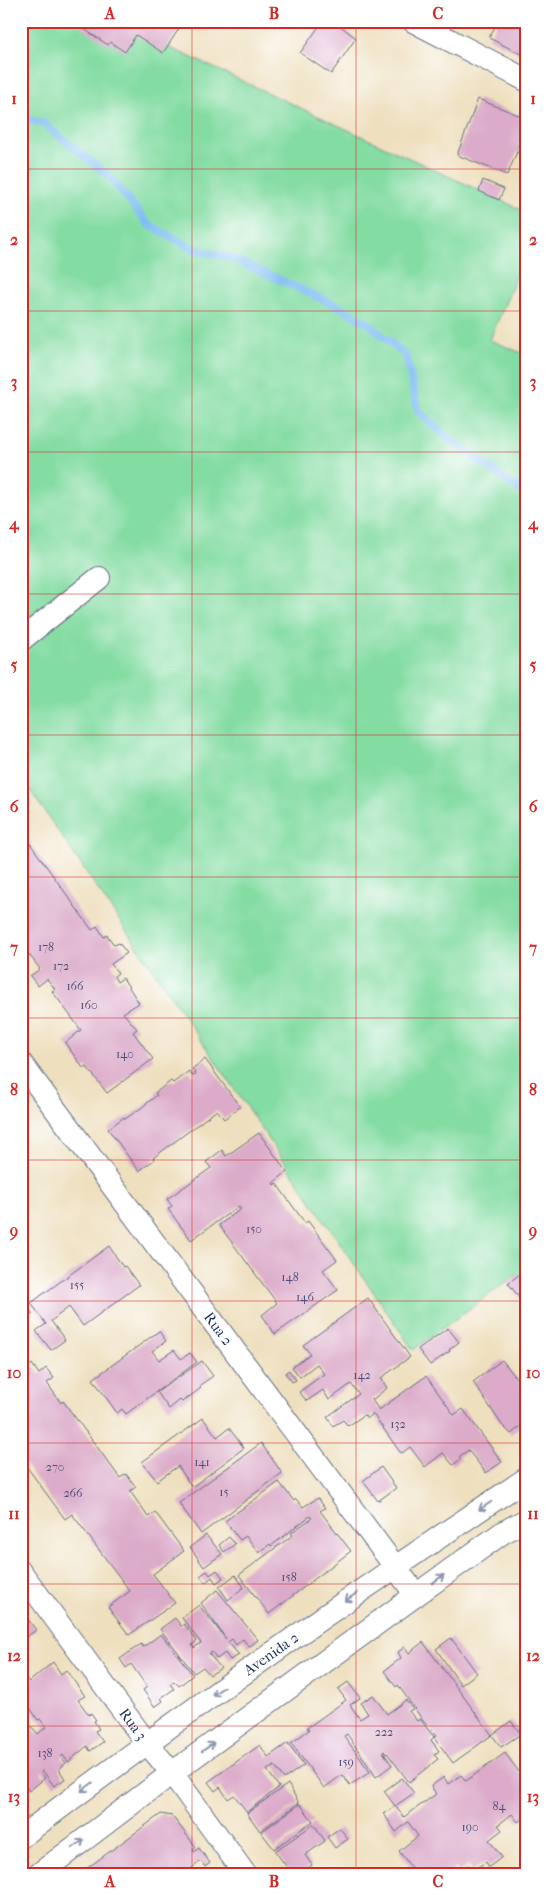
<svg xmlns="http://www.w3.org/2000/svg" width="547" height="1895" viewBox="0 0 547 1895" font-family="'IM FELL French Canon',serif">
<rect width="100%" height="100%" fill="#fff"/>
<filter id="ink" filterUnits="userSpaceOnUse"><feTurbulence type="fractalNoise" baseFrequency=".02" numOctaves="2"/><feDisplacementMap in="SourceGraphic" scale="10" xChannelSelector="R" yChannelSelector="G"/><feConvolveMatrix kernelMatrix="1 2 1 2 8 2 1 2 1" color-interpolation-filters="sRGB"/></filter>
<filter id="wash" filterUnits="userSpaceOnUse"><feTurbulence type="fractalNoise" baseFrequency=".0096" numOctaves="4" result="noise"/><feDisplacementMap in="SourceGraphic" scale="20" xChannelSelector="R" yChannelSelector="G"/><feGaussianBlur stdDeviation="1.12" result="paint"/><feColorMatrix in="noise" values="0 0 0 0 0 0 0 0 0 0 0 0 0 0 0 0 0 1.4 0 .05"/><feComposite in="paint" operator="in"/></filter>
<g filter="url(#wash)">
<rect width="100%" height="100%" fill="#eedfbe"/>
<path fill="#83dca2" stroke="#4f8680" d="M21,21h91l414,191v41l-36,87 36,15v931l-10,-11 -103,75 -392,-573z"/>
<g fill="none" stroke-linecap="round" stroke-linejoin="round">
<path stroke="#7fbcf2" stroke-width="8" d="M21,118l22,5 65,52 40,49 48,26 33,7 109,49 31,18 37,32 12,55 31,28 77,55"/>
</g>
<g id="blocks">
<g fill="#dbabc9">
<path d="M85,21h99l-21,32 -27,-18 -11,17 -15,-10 -2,3 -27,-18z"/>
<path d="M323,21h11l22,17 -25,36 -31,-21z"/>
<path d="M498,21h17l4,2 1,-2h6v28l-3,6 -34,-17z"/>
<path d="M478,99l48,19v10l-8,18 8,3v5l-1,2 -8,-4 -10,23 -50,-20z"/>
<path d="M483,180l21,9 -5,11 -20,-9z"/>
<path d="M21,831l71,99 5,-4 7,11 3,-2 7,10 5,-2 8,10 -16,11 7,9 -4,3 3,6 6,-4 16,25 -16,10 14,16 -4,3 20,27 -46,34 -20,-26 -3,2 -19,-26 16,-13 -29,-39 3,-2 -8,-10 -9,7 -8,-10 10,-7 -19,-25z"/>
<path d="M205,1059l35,48 -16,12 -7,-9 -64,48 1,2 -15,11 -31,-42 16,-12 1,2 16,-11 16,-13 -2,-2 16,-12 2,2 16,-12 4,5 3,-2 -4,-5z"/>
<path d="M259,1133l28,39 -14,11 1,2 2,-2 29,40 3,-2 29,39 -14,10 15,20 -63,44 -13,-19 15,-12 -58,-78 22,-16 -2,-3 -48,34 -23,-31 4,-3 -5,-7 44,-31 -5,-6 16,-12 4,6z"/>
<path d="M109,1246l14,21 2,-1 14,19 -56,41 -14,-19 -18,14 14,19 -14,10 -15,-19 10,-7 -15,-21z"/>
<path d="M520,1274l6,8v24l-18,-23z"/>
<path d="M368,1298l42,59 -29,21 6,10 -15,12 7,10 47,-34 28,39 9,-6 39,53 -16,11 -18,-23 -9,7 2,2 -8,6 -10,-12 -18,14 -15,-20 -8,6 -2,-1 -27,-38 -6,4 -3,-3 -16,11 -5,-6 -10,6 -6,-9 32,-23 -8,-10 -22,16 -6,-10 -16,11 -8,-9 25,-18 -7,-10 -17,13 -8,-10 18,-13 -7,-9z"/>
<path d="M27,1306l6,8 -7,5 -5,-6v-3z"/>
<path d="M448,1328l11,14 -10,8 1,1 -20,14 -12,-16z"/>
<path d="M159,1331l7,10 -14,10 7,9 15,-10 7,9 9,-6 7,9 -71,52 -4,-5 -5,4 -24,-34z"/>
<path d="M502,1360l24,30v32l-15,12 -9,-9 -29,-43z"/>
<path d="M202,1361l11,15 -13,9 1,3 -19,14 -2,-2 -11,9 -12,-17z"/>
<path d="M32,1364l7,10 7,-6 8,10 -7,5 14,20 2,-2 57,77 6,-4 10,13 -6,4 18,26 7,-5 29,39 -31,23 22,29 -46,32 -21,-28 22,-16 -58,-77 -7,5 -44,-60v-87z"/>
<path d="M289,1370l7,10 -4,2 -7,-9z"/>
<path d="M203,1418l14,19 12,-9 15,20 -52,39 -14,-21 -21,15 -15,-19z"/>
<path d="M261,1443l21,30 -81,61 -22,-31z"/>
<path d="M381,1467l15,21 -18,13 -15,-20z"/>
<path d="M279,1482l15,19 2,-2 7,8 15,-9 7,10 -5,3 31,40 -82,63 -30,-39 54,-40 -2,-2 21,-15 -2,-2 -39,30 -1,-2 -11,9 -13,-17 -6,4 -15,-19z"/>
<path d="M206,1535l16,19 -18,13 -14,-20z"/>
<path d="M229,1537l6,7 -11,8 -5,-7z"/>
<path d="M217,1570l6,8 -7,5 -4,-6 -7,6 -5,-7 7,-5 3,4z"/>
<path d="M235,1575l9,12 -16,13 -9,-13z"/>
<path d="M217,1590l41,50 -9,7 -6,-8 -7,6 -4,-6 -4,3 11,13 -9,5 -5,-7 -8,6 -5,-7 -3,2 12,14 -11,7 -7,-8 -9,6 -34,-44 15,-11 6,8 3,-2 13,17 -5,4 2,3 7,-5 -19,-25 17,-13 27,34 -25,-36z"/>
<path d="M21,1610l15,20 -15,11z"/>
<path d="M161,1634l32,41 -14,11 -5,-5 -4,3 4,5 -13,9 2,3 -8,6 -12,-17 4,-3 -16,-23 -5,4 -6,-9 21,-15 2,3z"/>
<path d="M451,1638l26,35 -16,12 -25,-36z"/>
<path d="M423,1642l69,93 -39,28 -19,-26 -3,3 8,11 -5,4 4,4 -29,23 -22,-29 -1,1 -2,-3 -1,1 9,13 -16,12 -29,-43 -3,2 26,36 -20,13 -8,-10 -18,13 -33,-45 18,-13 -2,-2 39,-28 -8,-11 10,-7 12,16 -10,7 10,14 8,-5 -7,-11 12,-8 14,19 19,-14 7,9 -4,2 8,10 3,-2 14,18 3,-2 -13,-13 -26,-37 -2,2 -12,-16 17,-13 -3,-6 7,-5 4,6z"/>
<path d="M53,1662l8,12 5,-4 19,26 -7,4 11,15 2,-2 5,7 -2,1 5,8 -4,2 8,11 -13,9 -3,-5 -19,16 -5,-7 -2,2 5,6 -7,6 6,10 -11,7 -11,-15 -2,1 4,6 -16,13 -5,-7 -2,2 4,6 -5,4v-63l10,-7 7,8 8,-7 -6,-8 -2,1 -13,-20 -4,3v-31l8,10z"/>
<path d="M511,1721l10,13 -20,13 -9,-12z"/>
<path d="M288,1743l16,22 -20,14 -9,-13 -8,4 12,17 -32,25 -13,-17 -6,4 -8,-12 -5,4 -7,-9 52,-37 8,12z"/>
<path d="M505,1753l21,28v41l-3,-4 -5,4 -6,-8 -14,11 4,5 -13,10 13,17 -13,10 -3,-5 -13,8 -5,-5 -9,7 -3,-4 -8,6h-32l-17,-23 19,-15 -10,-14 -12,10 -12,-18 11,-8 9,11 32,-23 -5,-8 13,-9 4,7 13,-9 5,6z"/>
<path d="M402,1778l12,15 -19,13 -11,-15z"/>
<path d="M288,1784l11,19 -39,28 -13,-18z"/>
<path d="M300,1804l13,17 -39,28 -13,-17z"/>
<path d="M161,1814l11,2 24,31 -3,3 1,2 5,-4 11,15 -5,4 -4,-6 -17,13h-105z"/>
<path d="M314,1824l11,17 -20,14 7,10 -12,9h-8l-17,-23z"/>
<path d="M340,1828l8,11 -13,9 -8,-11z"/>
</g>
</g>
</g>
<g filter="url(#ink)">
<use href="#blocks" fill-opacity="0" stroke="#656d80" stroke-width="1"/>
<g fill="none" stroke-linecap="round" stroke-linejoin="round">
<g stroke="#656d80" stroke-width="24">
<g id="minor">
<path d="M413,21l113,59"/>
<path d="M21,640l78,-62"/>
<path id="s1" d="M21,1063l395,532"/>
<path id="s2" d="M21,1572l125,170 26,31 73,101"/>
<path id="s3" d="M21,1837c165,-125 333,-244 505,-358"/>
<path d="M39,1874l133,-101 244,-178 86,-62 24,-13"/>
</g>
</g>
<use href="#minor" stroke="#fff" stroke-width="22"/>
</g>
<defs><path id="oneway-shaft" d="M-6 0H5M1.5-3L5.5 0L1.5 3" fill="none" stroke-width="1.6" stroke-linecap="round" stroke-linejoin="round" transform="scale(1.25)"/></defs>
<g stroke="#8d97ae">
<use href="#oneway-shaft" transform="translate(485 1506) rotate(146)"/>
<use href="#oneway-shaft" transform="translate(438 1579) rotate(-36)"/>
<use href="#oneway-shaft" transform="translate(351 1597) rotate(145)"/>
<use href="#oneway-shaft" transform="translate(218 1691) rotate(145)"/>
<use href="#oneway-shaft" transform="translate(208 1747) rotate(-36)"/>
<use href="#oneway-shaft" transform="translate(87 1787) rotate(143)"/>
<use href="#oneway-shaft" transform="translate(78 1844) rotate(-37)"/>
</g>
</g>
<path fill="none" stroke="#d62828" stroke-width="1" stroke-opacity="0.55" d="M192,21v1853M356,21v1853M21,169h505M21,311h505M21,452h505M21,594h505M21,735h505M21,877h505M21,1018h505M21,1160h505M21,1301h505M21,1443h505M21,1584h505M21,1726h505"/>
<g text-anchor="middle" stroke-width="5" stroke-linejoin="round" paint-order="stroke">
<g font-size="12" fill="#4b4e79">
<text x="46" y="951">178</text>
<text x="61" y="970">172</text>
<text x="75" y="990">166</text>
<text x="89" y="1009">160</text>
<text x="125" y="1058">140</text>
<text x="254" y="1233">150</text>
<text x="290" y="1281">148</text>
<text x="77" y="1289">155</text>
<text x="305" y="1301">146</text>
<text x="362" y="1379">142</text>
<text x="398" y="1428">132</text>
<text x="202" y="1466">141</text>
<text x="55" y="1471">270</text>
<text x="224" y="1496">15</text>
<text x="73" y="1497">266</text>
<text x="289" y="1581">158</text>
<text x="384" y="1736">222</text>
<text x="45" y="1757">138</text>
<text x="346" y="1766">159</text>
<text x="499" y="1810">84</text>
<text x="470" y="1831">190</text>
</g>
<g font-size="15" fill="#1b2f5e" stroke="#fff">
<text dy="5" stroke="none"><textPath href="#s1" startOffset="331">Rua 2</textPath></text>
<text dy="5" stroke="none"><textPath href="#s3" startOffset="310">Avenida 2</textPath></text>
<text dy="5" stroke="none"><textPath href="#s2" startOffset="189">Rua 3</textPath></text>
</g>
</g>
<rect width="547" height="1895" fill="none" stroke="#fff" stroke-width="55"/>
<rect x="28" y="28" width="492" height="1840" fill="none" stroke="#d62828" stroke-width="2"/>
<g font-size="16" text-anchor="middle" font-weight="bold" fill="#d62828">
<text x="110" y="19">A</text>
<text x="274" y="19">B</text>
<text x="438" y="19">C</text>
<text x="14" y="104">1</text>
<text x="533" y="104">1</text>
<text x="14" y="245">2</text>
<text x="533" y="245">2</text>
<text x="14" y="387">3</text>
<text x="533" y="387">3</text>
<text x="14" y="529">4</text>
<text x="533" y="529">4</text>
<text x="14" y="670">5</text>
<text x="533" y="670">5</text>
<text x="14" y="812">6</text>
<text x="533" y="812">6</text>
<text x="14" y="953">7</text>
<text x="533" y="953">7</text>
<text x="14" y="1095">8</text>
<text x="533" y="1095">8</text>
<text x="14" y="1236">9</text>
<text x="533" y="1236">9</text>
<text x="14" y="1378">10</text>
<text x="533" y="1378">10</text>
<text x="14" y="1519">11</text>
<text x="533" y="1519">11</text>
<text x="14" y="1661">12</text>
<text x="533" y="1661">12</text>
<text x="14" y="1802">13</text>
<text x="533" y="1802">13</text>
<text x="110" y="1887">A</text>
<text x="274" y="1887">B</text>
<text x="438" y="1887">C</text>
</g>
</svg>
